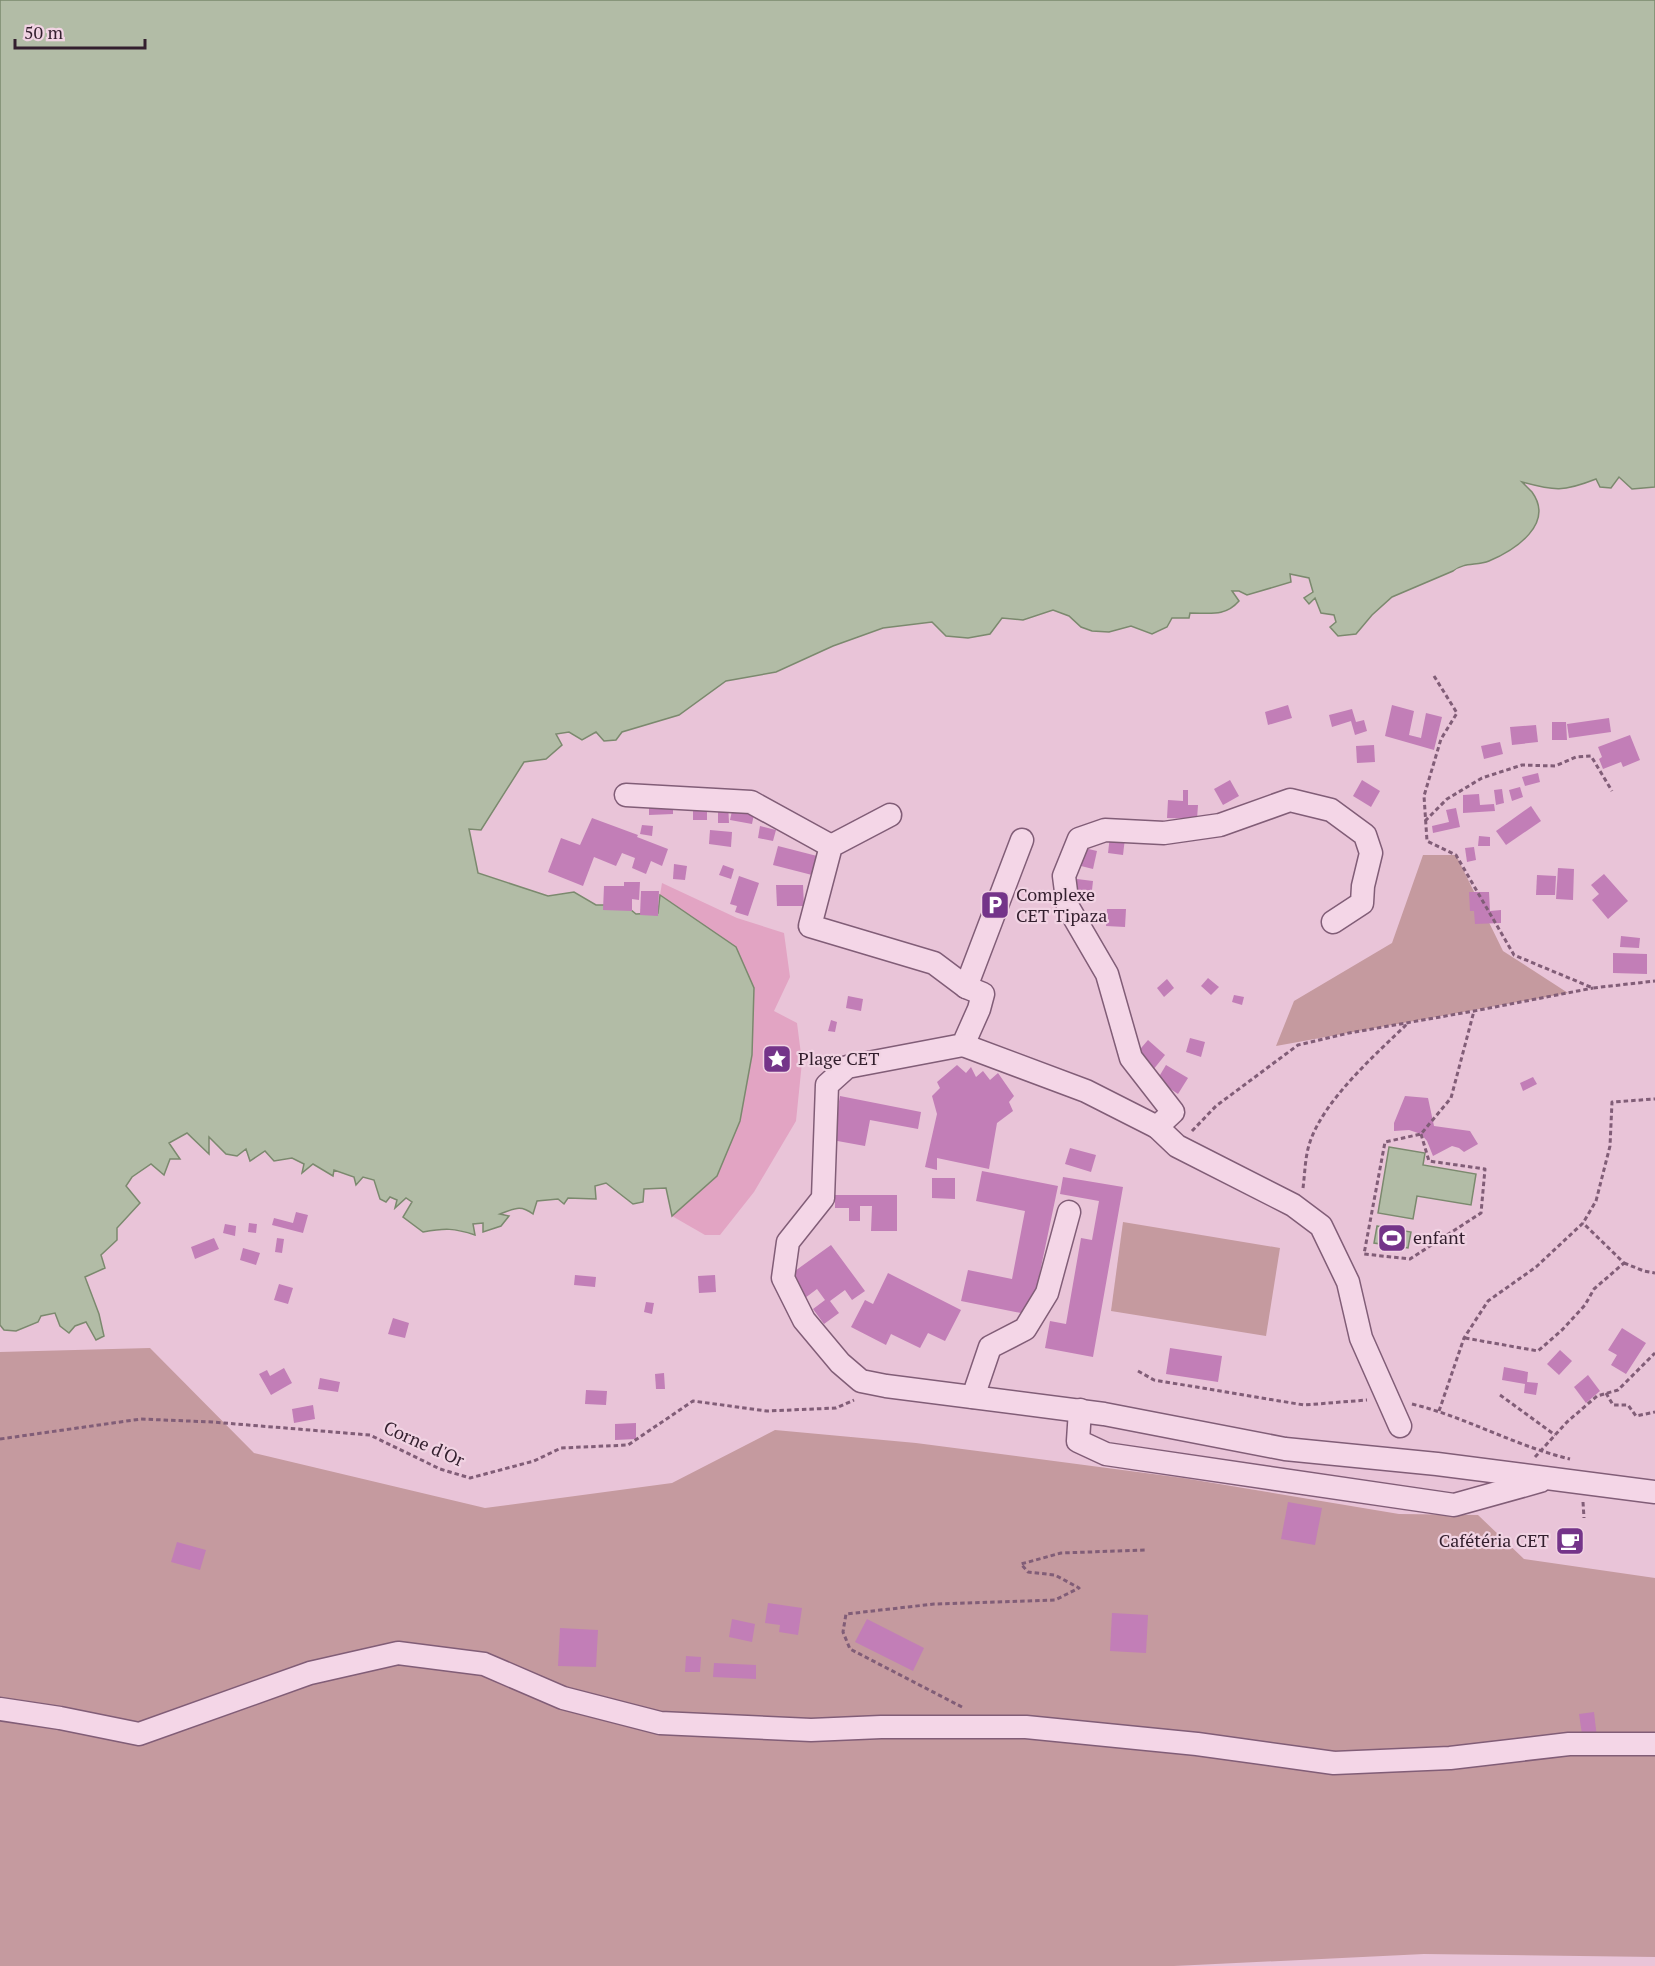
<svg xmlns="http://www.w3.org/2000/svg" width="1655" height="1966" viewBox="0 0 1655 1966" font-family="'PT Serif',serif">
<rect width="100%" height="100%" fill="#e9c4d8"/>
<g fill="#c59a9f">
<path d="M1423,855h33l47,96 65,42 -292,53 18,-45 98,-58z"/>
<path d="M1123,1222l157,26 -14,88 -155,-25z"/>
<path d="M150,1348l104,105 231,55 187,-25 103,-53 141,13 267,35 216,36 79,1 46,44 131,19v379l-231,-3 -250,12h-1174v-614z"/>
</g>
<path fill="#e2a4c3" d="M662,883l75,35 47,15 6,44 -16,34 23,12 5,39 -6,59 -42,71 -34,43h-15l-33,-19 45,-40 23,-55 12,-66 -16,-108 -76,-52z"/>
<g fill="#b2bca6" stroke="#7b896e" stroke-width="1.5">
<path d="M0,0h1655v487l-23,2 -13,-12 -8,11 -11,-1 -4,-8c-33,13 -41,12 -74,3 3,3 7,7 10,10 23,32 -17,58 -43,69 -12,5 -25,1 -36,10l-61,26 -20,18 -16,19 -18,2 -8,-9 6,-5 -2,-7 -13,-2 -6,-15 -6,6 -5,-6 9,-6 -4,-14 -19,-4 1,8 -44,13 -8,-4h-7l7,10c-14,16 -29,12 -49,12l-1,5h-17l-5,9 -15,7 -21,-8 -22,6 -17,-1 -11,-4 -12,-11 -16,-6 -30,10 -21,-2 -12,16 -22,4 -22,-2 -14,-14 -49,6 -50,18 -57,26 -50,9 -47,34 -57,17 -6,8 -12,1 -8,-9 -14,8 -13,-8 -13,2 6,11 -16,14 -22,3 -43,68 -12,-1 9,44 70,23 26,-4 22,13h29l11,9 22,-1 2,-18 76,52 18,41 -2,67 -12,66 -23,55 -45,40 -6,-28 -22,1 -1,13 -10,2 -27,-21 -11,3 1,13 -28,-1 -4,6 -6,-5 -21,2 -4,13c-13,-10 -19,-5 -33,0l9,2 -8,10 -18,6v-9l-10,1 2,11c-21,-7 -30,-7 -52,-3l-20,-15 9,-15 -6,-4 -11,10 2,-8 -7,-3 -4,5 -6,-3 -6,-19 -11,-3 -7,8 -2,-8 -20,-7 -1,6 -20,-12 -11,9 2,-9 -12,-6 -18,3 -9,-10 -15,10 -4,-12 -9,7 -11,-2 -17,-17v17l-22,-21 -18,10 11,16h-10l-6,16 -13,-11 -19,13 -6,9 14,17 -23,25v12l-16,15 4,13 -20,9 14,37 5,22 -8,4 -10,-18 -11,4 -6,7 -9,-7 -5,-13 -14,3 -3,6 -22,9 -12,-1 -4,-5z"/>
<path d="M1389,1147l36,6 -2,12 53,9 -5,31 -54,-9 -4,23 -35,-6z"/>
<path d="M1377,1226l34,6 -3,16 -34,-5z"/>
</g>
<g fill="#c27eb7">
<path d="M1288,705l4,13 -24,7 -3,-13z"/>
<path d="M1392,705l22,6 -5,24 12,3 5,-25 16,4 -8,33 -49,-14z"/>
<path d="M1352,709l4,13 8,-2 3,11 -12,4 -4,-14 -19,6 -3,-12z"/>
<path d="M1609,718l2,14 -42,6 -2,-14z"/>
<path d="M1552,722h14l1,18h-15z"/>
<path d="M1536,725l2,17 -26,3 -2,-18z"/>
<path d="M1630,735l10,25 -17,7 -2,-5 -18,7 -4,-10 3,-2 -4,-10z"/>
<path d="M1500,742l3,12 -19,5 -3,-13z"/>
<path d="M1374,745l1,17 -18,1 -1,-17z"/>
<path d="M1538,773l2,9 -15,4 -3,-9z"/>
<path d="M1230,780l9,16 -16,9 -9,-16z"/>
<path d="M1362,780l18,11 -9,16 -18,-11z"/>
<path d="M1520,787l3,10 -11,4 -3,-11z"/>
<path d="M1502,789l2,14 -8,2 -2,-15z"/>
<path d="M1183,790h5v15h10l-1,14 -30,-1 1,-18 15,1z"/>
<path d="M1479,794l1,11 14,-1 1,7 -32,2v-18z"/>
<path d="M673,799v15l-24,1v-15z"/>
<path d="M683,801l24,2v17h-14v-10h-10z"/>
<path d="M718,802h10l1,21h-11z"/>
<path d="M733,806l22,3 -3,15 -22,-4z"/>
<path d="M1531,806l10,15 -35,24 -10,-14z"/>
<path d="M1456,808l4,19 -27,6 -1,-7 17,-4 -3,-12z"/>
<path d="M592,818l46,17 -1,2 31,12 -6,17 -11,-5 -5,13 -14,-6 3,-10 -13,-5 -6,13 -22,-9 -11,29 -35,-14 13,-34 19,7z"/>
<path d="M642,825l11,1 -1,10 -12,-2z"/>
<path d="M760,826l16,4 -3,11 -15,-3z"/>
<path d="M710,830l22,2 -1,15 -22,-3z"/>
<path d="M1110,836l15,2 -2,17 -15,-2z"/>
<path d="M1479,836l11,1v9h-12z"/>
<path d="M778,846l43,11 -5,19 -43,-11z"/>
<path d="M1080,847l17,4 -4,18 -16,-4z"/>
<path d="M1474,847l2,13 -9,2 -2,-14z"/>
<path d="M674,864l13,2 -2,14 -12,-1z"/>
<path d="M723,865l11,4 -3,10 -12,-4z"/>
<path d="M1558,868l16,1 -1,31 -17,-1z"/>
<path d="M1604,874l24,27 -20,18 -16,-19 7,-6 -8,-9z"/>
<path d="M1537,875l19,1 -1,19h-19z"/>
<path d="M739,876l20,7 -11,33 -13,-4 2,-6 -7,-2z"/>
<path d="M1077,879l16,2 -2,18 -17,-2z"/>
<path d="M624,882h16l-1,18 -7,-1v12l-29,-1 1,-24h20z"/>
<path d="M776,885h27l1,21h-27z"/>
<path d="M641,891h18l-1,25 -18,-1z"/>
<path d="M1469,892h20l1,19 11,-1v13l-26,1 -1,-13h-4z"/>
<path d="M1107,909h19l-1,18 -19,-1z"/>
<path d="M1621,936l19,2 -1,10 -19,-1z"/>
<path d="M1613,953l34,1v20l-34,-1z"/>
<path d="M1208,978l11,9 -8,8 -10,-9z"/>
<path d="M1167,979l7,9 -10,9 -7,-9z"/>
<path d="M1234,995l10,2 -2,8 -10,-3z"/>
<path d="M848,996l15,3 -2,12 -15,-3z"/>
<path d="M831,1020l6,2 -2,10 -7,-1z"/>
<path d="M1190,1038l15,4 -4,15 -15,-5z"/>
<path d="M1148,1040l17,15 -12,15 -18,-15z"/>
<path d="M957,1065l9,8 5,-6 5,10 7,-6 7,9 8,-7 16,23 -5,6 4,9 -16,12 -8,46 -52,-11v12l-12,-3 12,-53 -5,-18 8,-8 -3,-6z"/>
<path d="M1166,1065l22,13 -10,16 -21,-14z"/>
<path d="M1533,1077l4,7 -14,7 -3,-8z"/>
<path d="M840,1096l81,16 -3,17 -48,-9 -5,26 -33,-6z"/>
<path d="M1405,1096l23,2 6,28 36,5 8,13 -14,8 -5,-4 -7,-2 -19,10 -6,-15 -6,-7 -12,-4 -15,1v-8z"/>
<path d="M1070,1148l26,7 -5,17 -26,-8z"/>
<path d="M982,1171l76,15 -27,129 -70,-14 7,-31 44,9 13,-68 -49,-10z"/>
<path d="M1063,1177l60,10 -30,170 -48,-9 5,-27 16,3 15,-86 11,2 7,-39 -39,-7z"/>
<path d="M932,1178h23v21l-23,-1z"/>
<path d="M835,1195h62v36h-26l1,-25h-12v15h-11v-13h-14z"/>
<path d="M296,1212l12,3 -5,18 -31,-8 2,-7 19,5z"/>
<path d="M249,1223l8,1 -1,9 -8,-1z"/>
<path d="M225,1224l11,2 -1,10 -12,-3z"/>
<path d="M214,1238l5,11 -24,10 -4,-12z"/>
<path d="M277,1238l7,1 -2,14 -7,-1z"/>
<path d="M831,1245l34,46 -13,9 -7,-10 -15,11 9,12 -15,11 -11,-15 12,-9 -8,-11 -12,9 -17,-22z"/>
<path d="M243,1248l17,5 -4,12 -16,-5z"/>
<path d="M888,1273l73,37 -16,31 -17,-8 -8,15 -29,-14 -5,11 -35,-18 14,-27 8,4z"/>
<path d="M575,1275l21,2 -1,10 -21,-2z"/>
<path d="M715,1275l1,17 -17,1 -1,-17z"/>
<path d="M279,1284l14,4 -5,16 -14,-4z"/>
<path d="M646,1302l8,1 -2,11 -8,-2z"/>
<path d="M393,1318l16,5 -4,15 -17,-4z"/>
<path d="M1622,1328l24,15 -20,31 -15,-9 6,-10 -9,-5z"/>
<path d="M1170,1348l52,8 -4,26 -52,-8z"/>
<path d="M1560,1350l12,11 -13,14 -12,-11z"/>
<path d="M1504,1367l24,5 -1,10 11,1 -2,12 -12,-2 1,-9 -23,-4z"/>
<path d="M284,1368l8,15 -21,12 -12,-21 8,-4 3,6z"/>
<path d="M664,1373l1,16h-9l-1,-15z"/>
<path d="M1588,1375l12,16 -14,12 -12,-16z"/>
<path d="M320,1378l20,4 -2,10 -20,-3z"/>
<path d="M586,1390l21,1 -1,14 -21,-1z"/>
<path d="M313,1405l2,14 -21,4 -2,-14z"/>
<path d="M636,1423v16l-21,1v-16z"/>
<path d="M1288,1502l34,6 -7,37 -34,-6z"/>
<path d="M177,1542l29,8 -6,20 -29,-8z"/>
<path d="M768,1603l34,5 -4,27 -19,-3 1,-7 -15,-2z"/>
<path d="M1112,1613l36,2 -2,38 -36,-2z"/>
<path d="M732,1619l23,5 -3,18 -23,-5z"/>
<path d="M867,1619l57,29 -11,23 -58,-29z"/>
<path d="M560,1628l38,2 -2,37 -38,-1z"/>
<path d="M686,1656l15,1 -1,15h-15z"/>
<path d="M714,1663l42,2v14l-43,-2z"/>
<path d="M1594,1712l3,26 -14,3 -4,-27z"/>
</g>
<g fill="none" stroke-linecap="round" stroke-linejoin="round">
<g stroke="#815d77" stroke-width="25">
<g id="minor">
<path d="M626,795l125,7 80,44"/>
<path d="M890,815l-59,31 -21,80 124,37 32,24"/>
<path d="M1022,840l-56,147 17,7 -4,15 -16,36 -116,22 -20,18 -4,113 -35,44 -5,36 21,42 36,43 21,18 25,5 218,28 181,35 152,15 218,28"/>
<path d="M963,1045l123,46 71,36 16,-15 -42,-54 -24,-84 -39,-67 -4,-31 15,-37 26,-9 59,3 56,-8 70,-25 41,10 34,25 6,18 -8,33 -1,17 -29,19"/>
<path d="M1157,1127l20,19 116,59 28,21 27,56 13,56 39,88"/>
<path d="M973,1397l17,-50 35,-18 22,-36 22,-81"/>
<path d="M1080,1410l-2,31 28,13 348,51 86,-24"/>
<path d="M0,1709l60,9 79,16 171,-61 88,-20 86,11 79,34 97,25 151,7 70,-3h145l171,17 137,19 116,-5 119,-14h86"/>
</g>
</g>
<g stroke="#815d77" stroke-width="3" stroke-dasharray="4.5 3" stroke-linecap="butt">
<path d="M1434,676l23,37 -16,26 -17,57 3,45 29,14 58,100 79,33 62,-7"/>
<path d="M1425,821l22,-22 35,-21 40,-13 33,1 21,-9 15,-1 21,35"/>
<path d="M1192,1131l24,-25 82,-61 51,-12 125,-22 119,-23"/>
<path d="M1421,1134l8,27 56,8 -4,44 -71,46 -46,-5 21,-112 36,-8 30,-36 23,-87"/>
<path d="M1303,1188c2,-15 2,-32 7,-46 14,-42 65,-87 97,-118"/>
<path d="M1624,1263l20,8 11,2"/>
<path d="M1465,1338l73,13 24,-21 23,-25 9,-16 30,-26 -41,-40"/>
<path d="M1138,1371l16,9 150,25 63,-5"/>
<path d="M1606,1393l7,12h15l8,11 19,-4"/>
<path d="M1500,1395l55,40"/>
<path d="M1412,1404c54,13 103,42 158,55"/>
<path d="M1439,1411l25,-73 24,-37 48,-34 47,-44 13,-22 14,-55 2,-44 43,-3"/>
<path d="M0,1439l141,-20 71,3 158,13 70,34 30,9 64,-17 27,-13 67,-3 65,-44 74,10 69,-3 18,-8"/>
<path d="M1535,1457l32,-35 30,-26 21,-6 37,-37"/>
<path d="M1583,1502l1,16"/>
<path d="M962,1707l-112,-58 -7,-17 3,-18 88,-10 121,-4 24,-12 -24,-13 -27,-3 -7,-8 40,-11 84,-3"/>
</g>
<use href="#minor" stroke="#f4d6e7" stroke-width="22"/>
</g>
<defs>
<g id="parking-square" transform="scale(1.5)"><rect x="-9" y="-9" width="18" height="18" rx="4" fill="#743489" stroke="#f1d3e3"/><path d="M-3.5-5.5H1a3.5 3.5 0 0 1 0 7H-1V5.5H-3.5ZM-1-3.4V-.6H.8a1.4 1.4 0 0 0 0-2.8Z" fill="#fff"/></g>
<g id="sight-square" transform="scale(1.5)"><rect x="-9" y="-9" width="18" height="18" rx="4" fill="#743489" stroke="#f1d3e3"/><path d="M0-6L1.8-2.2L6-1.7L2.9 1.2L3.7 5.4L0 3.3L-3.7 5.4L-2.9 1.2L-6-1.7L-1.8-2.2Z" fill="#fff"/></g>
<g id="stadium-square" transform="scale(1.5)"><rect x="-9" y="-9" width="18" height="18" rx="4" fill="#743489" stroke="#f1d3e3"/><path d="M0-5a6.5 5 0 1 0 0 10a6.5 5 0 1 0 0-10ZM-3.5-1.8h7v3.6h-7Z" fill="#fff"/></g>
<g id="cafe-square" transform="scale(1.5)"><rect x="-9" y="-9" width="18" height="18" rx="4" fill="#743489" stroke="#f1d3e3"/><path d="M-5.5-4.5H6V0H3Q3 3.5 0 3.5H-2.5Q-5.5 3.5-5.5 0ZM3-3.2v2h1.7v-2ZM-6 4.5H4V6H-6Z" fill="#fff"/></g>
</defs>
<g fill-rule="evenodd">
<use href="#parking-square" x="995" y="905"/>
<use href="#sight-square" x="777" y="1059"/>
<use href="#stadium-square" x="1392" y="1238"/>
<use href="#cafe-square" x="1570" y="1541"/>
</g>
<g text-anchor="middle" stroke-width="4.5" stroke-linejoin="round" paint-order="stroke">
<g font-size="18" fill="#331f2e" stroke="#f1d3e3" text-anchor="start">
<text x="1016" y="901">Complexe<tspan x="1016" dy="21">CET Tipaza</tspan></text>
<text x="798" y="1065">Plage CET</text>
<text x="1413" y="1244">enfant</text>
<text x="1549" y="1547" text-anchor="end">Cafétéria CET</text>
</g>
<g font-size="18" fill="#331f2e" stroke="#f1d3e3">
<text transform="translate(424 1444) rotate(24)" y="6">Corne d'Or</text>
</g>
</g>
<path d="M15 39v9h130v-9" fill="none" stroke="#331f2e" stroke-width="3"/>
<text x="24" y="39" font-size="18" fill="#331f2e" stroke="#f1d3e3" stroke-width="4.5" paint-order="stroke">50 m</text>
</svg>
